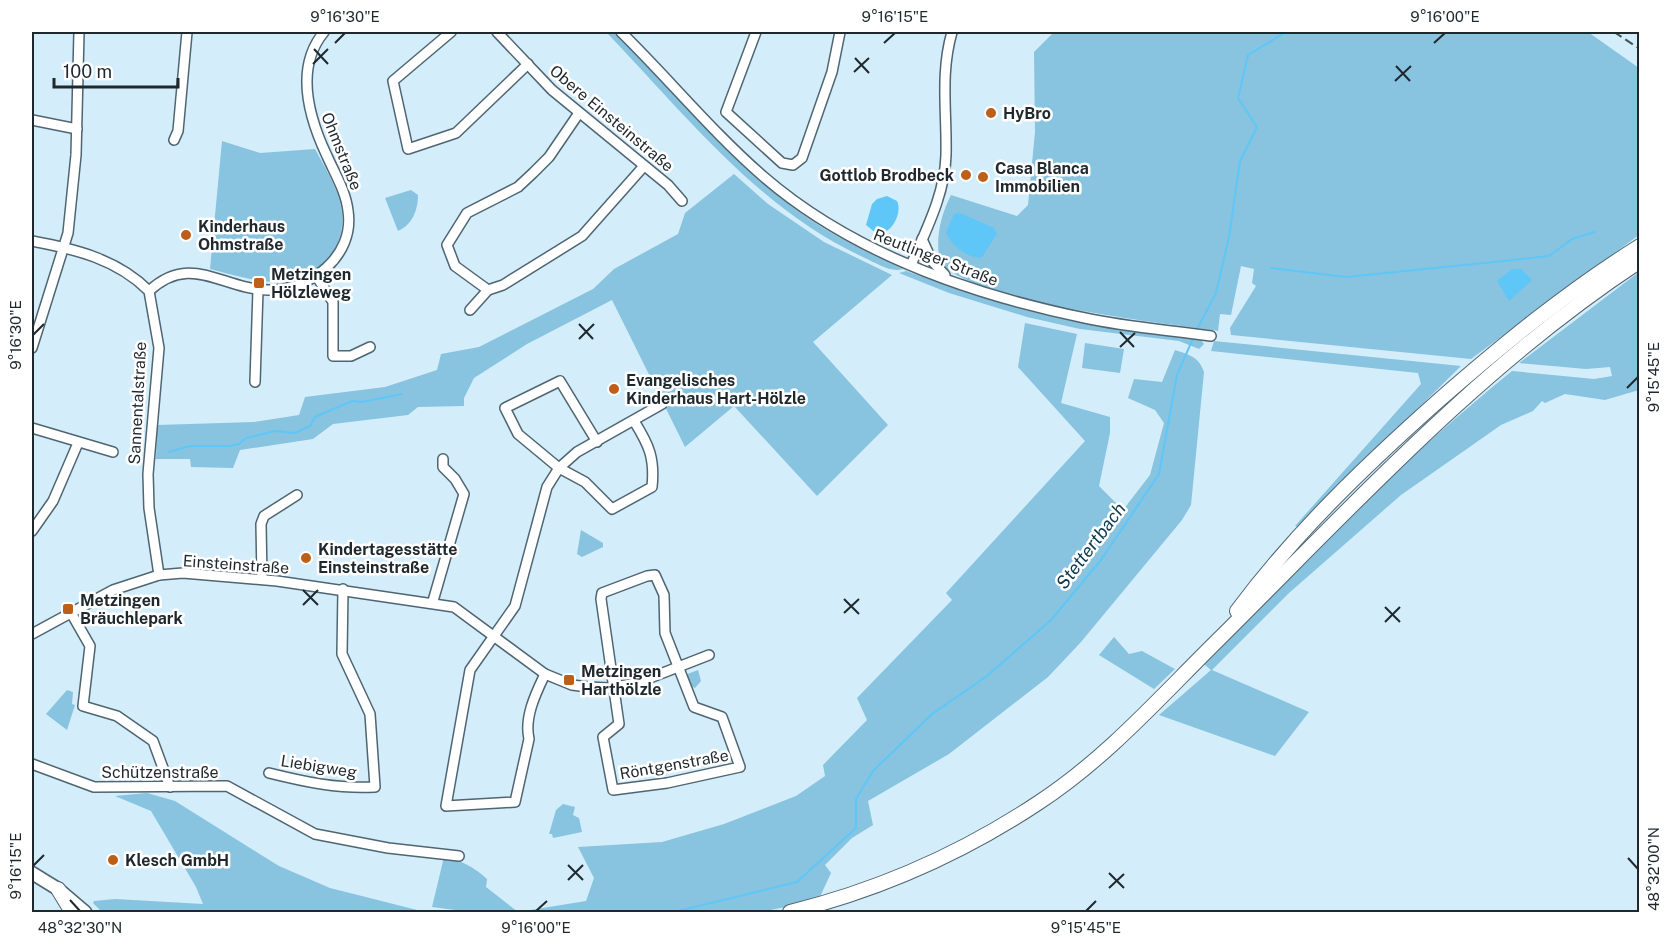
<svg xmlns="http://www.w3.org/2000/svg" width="1671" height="944" viewBox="0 0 1671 944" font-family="'Public Sans',sans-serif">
<rect width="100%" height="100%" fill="#d3edfb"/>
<g fill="#88c3e0">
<path d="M606,32h9c59,61 117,132 187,182 31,22 66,39 101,55 -12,4 -27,-6 -38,-11 -106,-48 -180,-144 -259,-226z"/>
<path d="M1054,32h534l51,36v167l-168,124 -240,-24 -1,-7 26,-42 -4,-3 2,-14 -13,-3 -10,49 -11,-1 -2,17c-59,-8 -246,-29 -282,-71l3,-3c-3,-22 2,-42 12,-62l66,21 11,-11 7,-73 -1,-80z"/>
<path d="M222,141l38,12 55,-4c10,19 25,42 27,64 2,17 -4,34 -15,47 -33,36 -77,19 -117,9z"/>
<path d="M734,174l34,30 56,38 68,33 -79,67 75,83 -71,71 -83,-90 -49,41 -73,-147 -85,44 -53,34 -10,20v8l-46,1 -10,8 -75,9 -20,15 -73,11 -7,18 -42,-1 -1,-8h-34l1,-34 97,-3 45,-7 6,-18 80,-10 52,-17 4,-16 38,-7 114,-58 21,-20 64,-35 7,-21z"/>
<path d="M411,190l7,5c0,15 -6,30 -20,36l-13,-33z"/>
<path d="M906,271c96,35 194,58 295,69l3,4 -5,5 -20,-8 -99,-12 -53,-12 -78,-24 -50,-20z"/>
<path d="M1639,272v118l-34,10 -40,-6 -20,9 -3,-2 -9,10 -32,14 -100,70 -112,98 -77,77 97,42 -34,44 -116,-41 52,-45 -7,-6c97,-103 198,-204 308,-293l82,8 18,-3 -2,-9 -24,2 -67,-6z"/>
<path d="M1025,323l52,11 -16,69 49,14v16l-11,53 24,24 27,-35 14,-52 -9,-13 -27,-12 6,-19 28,3 13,-32c15,5 24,7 29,22l-13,133 -9,15 -101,122 -33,35 -99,77 -81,47 5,24 -21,13 -27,27 6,8 -13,28 -59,11h-288l-39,-5 12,-50c18,4 29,9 43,22l-1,8 32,25 68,-11 8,-23 -16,-31 84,-5 62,-18 72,-28 29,-20 -2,-11 44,-45 -10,-22 95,-98 -6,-7 139,-152 -67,-74z"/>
<path d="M1214,341l247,25 -163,161 -3,-1 126,-142 -3,-11 -207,-22z"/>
<path d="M1085,343l39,6 -4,24 -38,-5z"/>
<path d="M581,530l22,13v4l-21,10 -5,-3z"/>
<path d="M1114,637l15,17 13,-3 33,18 -21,20 -55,-34z"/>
<path d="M698,670l3,11 -6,7 -6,-3 -4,-10z"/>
<path d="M67,690l6,2 -1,12 3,1 -8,25 -21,-16z"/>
<path d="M147,793l28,8 104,65 51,22 95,24h-323l-9,-9 1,-2 21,-2 88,5 -7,-17 -45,-76 -36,-15z"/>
<path d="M563,804l12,3 -2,8 6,3 3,14 -29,6 -1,-4h-3l7,-24z"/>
</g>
<g fill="#5fc7f7">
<path d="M887,196l10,5c6,12 -6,34 -20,33l-11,-9 6,-21 5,-5z"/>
<path d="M960,213l34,15 3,6 -15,23c-13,3 -31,-12 -36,-24l8,-19z"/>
<path d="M1512,269h9l11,11 -23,21 -12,-20z"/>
</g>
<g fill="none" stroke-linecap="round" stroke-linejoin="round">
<g stroke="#5fc7f7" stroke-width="2">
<path d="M1271,268l75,9 148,-15 55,-6 23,-17 23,-7"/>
<path d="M1196,331l20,-38 13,-56 11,-76 17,-34 -19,-29 10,-43 38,-23"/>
<path d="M169,452l21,-6h39l10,-2 7,-6 29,-7 20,2 15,-7 5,-9 37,-16 10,1 40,-8"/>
<path d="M674,912l123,-30 59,-54v-29l17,-28 59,-57 55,-38 64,-56 50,-60 58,-86 18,-99 17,-39"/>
</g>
<g stroke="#4f6571" stroke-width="12">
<g id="minor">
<path d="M451,32l-58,49 15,68 48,-16 72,-69"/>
<path d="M497,32l55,58 116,95 14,16"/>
<path d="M621,32c48,47 92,101 143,145 88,76 209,118 321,141 41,9 84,12 126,18"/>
<path d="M756,32l-30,80 56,51 11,2 9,-7 30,-86 8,-40"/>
<path d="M579,113l-30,44 -16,16 -15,14 -51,26 -20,32 8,21 33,24 15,-5 79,-49 62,-70"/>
<path d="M32,120l45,9"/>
<path d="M174,140l4,-9 9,-99"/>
<path d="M922,239l10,22 13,14"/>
<path d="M32,241c43,8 85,18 117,50l10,57 -11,126 1,34 10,67"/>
<path d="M911,265c15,-35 34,-71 35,-110 1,-43 -6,-81 6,-123"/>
<path d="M317,277l16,25v54h18l19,-9"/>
<path d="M149,291c42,-39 72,-2 119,-1 42,1 87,-34 80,-79 -2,-19 -13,-37 -21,-55 -18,-38 -33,-88 -3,-124"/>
<path d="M470,310l18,-20"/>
<path d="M32,348l36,-115 8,-78 3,-123"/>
<path d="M255,382l3,-92"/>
<path d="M32,428l81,24"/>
<path d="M597,442l-37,-61 -55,27 13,26 41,34 26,14 27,27 40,-22c3,-29 -3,-42 -18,-66"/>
<path d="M32,531l21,-30 25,-58"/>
<path d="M655,575l9,20 1,38 29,74 28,10 18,50 -73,16 -54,7 -10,-53 16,-13 -18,-125 1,-6 45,-17z"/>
<path d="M262,579l-1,-55 3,-8 33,-21"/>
<path d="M433,601l31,-107 -9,-15 -12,-12v-8"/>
<path d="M70,611l20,35 -7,60 34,10 36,25 17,46"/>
<path d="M32,634l81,-44 46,-15 24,-2 94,8 177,26 91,67 27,11 16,2 21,1 28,-5 72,-28"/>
<path d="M545,674c-9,19 -21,43 -16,65l-14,63 -69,4 24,-136 45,-64 32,-119 12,-19 18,-16 85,-48"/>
<path d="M32,764l62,23 133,-1 88,48 73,14 71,8"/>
<path d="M269,773c36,9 69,16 106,14l-5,-73 -28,-60 1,-65"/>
</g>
</g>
<g stroke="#4f6571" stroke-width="15">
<path id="major" d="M32,873l26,16 27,23"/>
</g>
<g stroke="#4f6571" stroke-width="16">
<g id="highway">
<path d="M1237,611c58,-78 128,-145 201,-210 64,-56 130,-110 202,-155"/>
<path d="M58,889l14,23"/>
<path d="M790,912c89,-22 171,-58 248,-109 69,-45 123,-107 181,-164 135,-134 261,-273 421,-378"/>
</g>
</g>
<use href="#minor" stroke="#fff" stroke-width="9"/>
<use href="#major" stroke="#fff" stroke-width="12"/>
<use href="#highway" stroke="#fff" stroke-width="14"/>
<path stroke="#455158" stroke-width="2" stroke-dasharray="9 4.5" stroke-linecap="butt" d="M1614,32l26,17"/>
</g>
<path fill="none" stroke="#1f282d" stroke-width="2" d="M335,43l10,-10M884,43l11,-10M1434,43l11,-10M314,49l14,15M855,58l14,15M313,64l15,-15M1396,66l14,15M854,72l15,-14M1395,81l16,-15M579,324l14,15M1120,332l14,15M33,335l11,-11M579,339l15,-15M1120,347l15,-14M1627,388l11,-11M303,590l15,15M844,599l15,15M303,605l15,-15M1385,607l15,15M844,613l15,-14M1385,622l15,-15M1628,858l10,11M568,865l15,15M33,866l11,-11M1109,873l15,15M568,880l15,-15M1109,888l15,-14M70,900l10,11M536,911l11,-10M1086,911l10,-10"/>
<g fill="#be5f19" stroke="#fff" stroke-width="2">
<circle cx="991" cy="113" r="6"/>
<circle cx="966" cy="175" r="6"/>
<circle cx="983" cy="177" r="6"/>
<circle cx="186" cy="235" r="6"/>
<rect x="253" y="277" width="12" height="12" rx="3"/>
<circle cx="614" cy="389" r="6"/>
<circle cx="306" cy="558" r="6"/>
<rect x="62" y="603" width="12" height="12" rx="3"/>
<rect x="563" y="674" width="12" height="12" rx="3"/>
<circle cx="113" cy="860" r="6"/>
</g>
<g text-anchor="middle" stroke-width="5" stroke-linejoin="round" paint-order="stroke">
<g font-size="16" font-weight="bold" fill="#1f282d" stroke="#fff" text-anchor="start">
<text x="1003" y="119">HyBro</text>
<text x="995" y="174">Casa Blanca<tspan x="995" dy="18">Immobilien</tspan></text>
<text x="954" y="181" text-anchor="end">Gottlob Brodbeck</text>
<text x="198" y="232">Kinderhaus<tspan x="198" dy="18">Ohmstraße</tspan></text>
<text x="271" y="280">Metzingen<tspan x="271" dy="18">Hölzleweg</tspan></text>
<text x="626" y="386">Evangelisches<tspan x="626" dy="18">Kinderhaus Hart-Hölzle</tspan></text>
<text x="318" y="555">Kindertagesstätte<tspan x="318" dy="18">Einsteinstraße</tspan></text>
<text x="80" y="606">Metzingen<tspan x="80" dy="18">Bräuchlepark</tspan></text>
<text x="581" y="677">Metzingen<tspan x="581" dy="18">Harthölzle</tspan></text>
<text x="125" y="866">Klesch GmbH</text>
</g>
<g font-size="16" fill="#1f282d" stroke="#fff">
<text transform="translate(612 118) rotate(40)" y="6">Obere Einsteinstraße</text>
<text transform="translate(342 151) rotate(68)" y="6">Ohmstraße</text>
<text transform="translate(936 257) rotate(21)" y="6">Reutlinger Straße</text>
<text transform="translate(137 403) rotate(-87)" y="6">Sannentalstraße</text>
<text transform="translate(236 564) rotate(4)" y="6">Einsteinstraße</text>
<text transform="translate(674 764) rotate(-10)" y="6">Röntgenstraße</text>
<text transform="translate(319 766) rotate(9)" y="6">Liebigweg</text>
<text x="160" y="778">Schützenstraße</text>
</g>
<g font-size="18" font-style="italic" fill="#0b3a4e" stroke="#fff">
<text transform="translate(1091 546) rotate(-53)" y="6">Stettertbach</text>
</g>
</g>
<rect width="1671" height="944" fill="none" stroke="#ffffff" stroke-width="66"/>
<path d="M54 78v9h124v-9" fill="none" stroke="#1f282d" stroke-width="3"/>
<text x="63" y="78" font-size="18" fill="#1f282d" stroke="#ffffff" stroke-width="4.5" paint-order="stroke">100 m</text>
<rect x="33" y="33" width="1605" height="878" fill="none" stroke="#1f282d" stroke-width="2"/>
<g font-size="15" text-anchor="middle" fill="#1f282d">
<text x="345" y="22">9°16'30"E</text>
<text x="895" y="22">9°16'15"E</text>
<text x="1445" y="22">9°16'00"E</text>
<text transform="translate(16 335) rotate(-90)" y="5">9°16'30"E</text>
<text transform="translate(1654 377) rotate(-90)" y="5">9°15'45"E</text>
<text transform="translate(16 866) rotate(-90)" y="5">9°16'15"E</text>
<text transform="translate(1654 869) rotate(-90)" y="5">48°32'00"N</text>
<text x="80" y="933">48°32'30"N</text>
<text x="536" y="933">9°16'00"E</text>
<text x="1086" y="933">9°15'45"E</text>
</g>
</svg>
